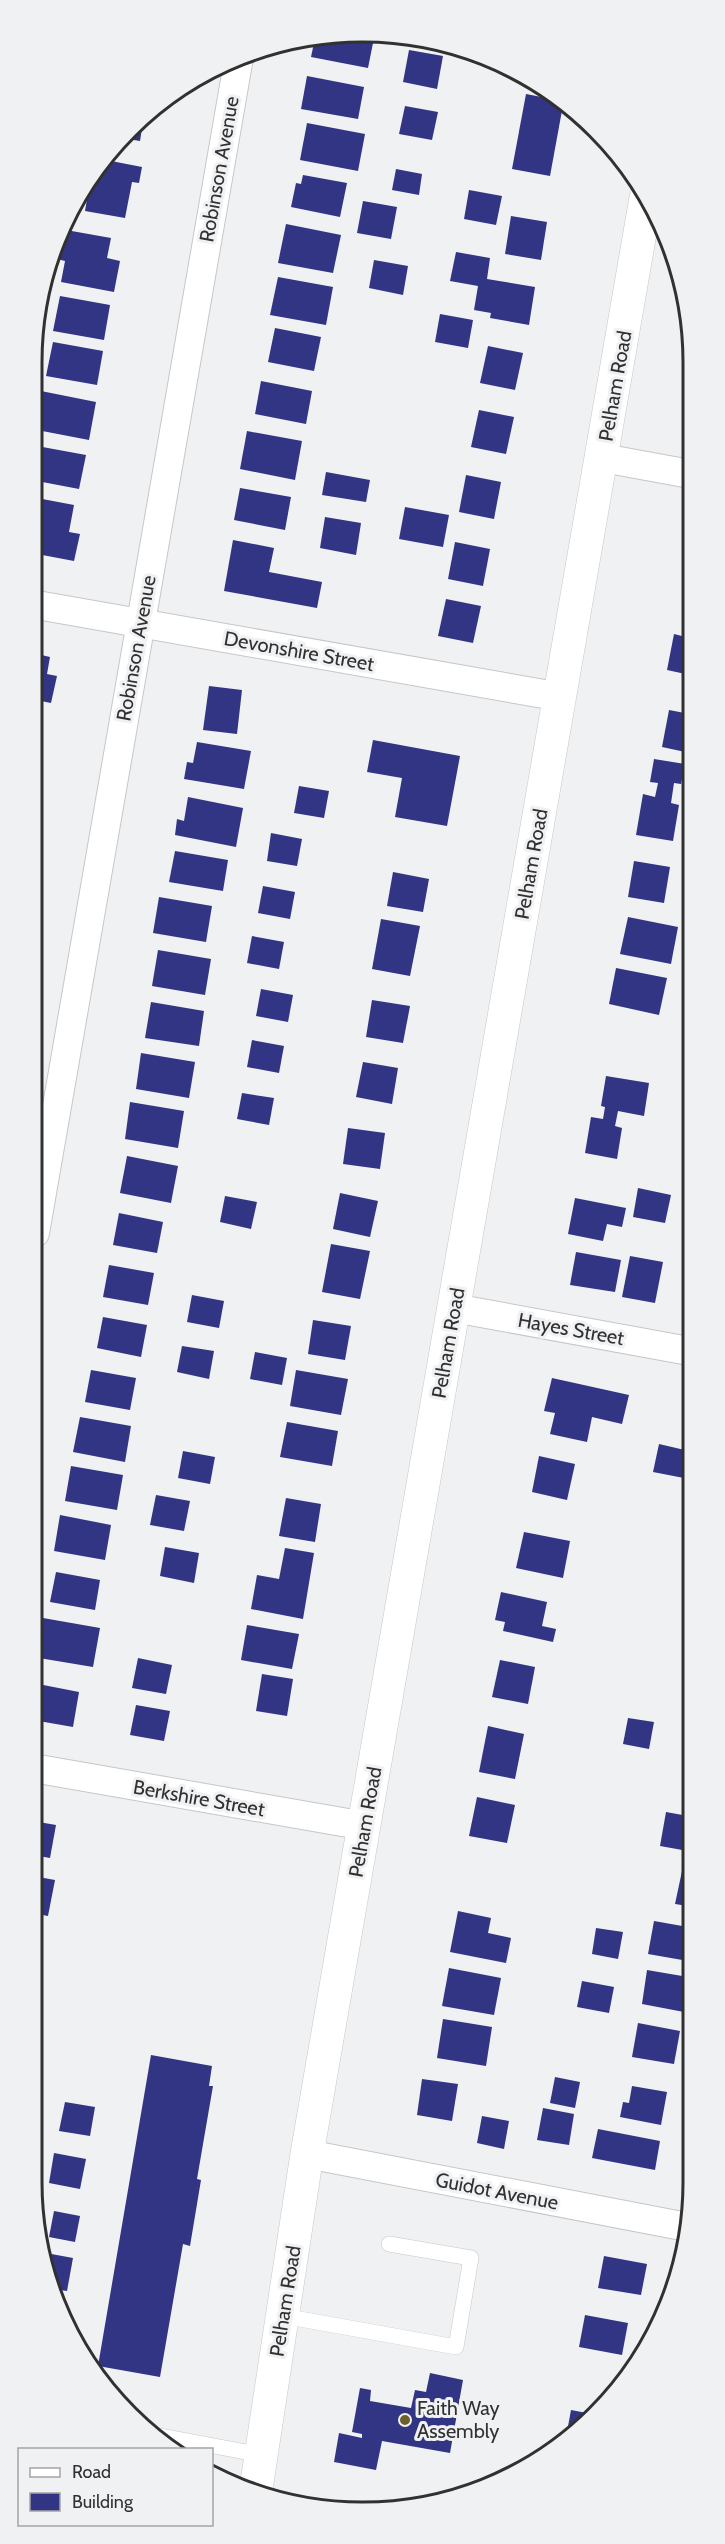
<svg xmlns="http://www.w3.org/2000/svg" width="725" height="2544" viewBox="0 0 725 2544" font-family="Cabin,sans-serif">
<rect width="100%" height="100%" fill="#f0f1f3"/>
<g fill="#323584">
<path d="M315,38h59l-6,30 -57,-11z"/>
<path d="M409,50l34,6 -6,33 -34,-7z"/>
<path d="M307,76l57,11 -6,32 -57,-10z"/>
<path d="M529,80l14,10 -15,-3z"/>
<path d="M526,94l31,6 6,5 -13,71 -38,-7z"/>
<path d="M405,106l33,6 -6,28 -33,-6z"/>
<path d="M143,122l-3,19 -13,-2z"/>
<path d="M307,123l58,11 -7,37 -58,-11z"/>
<path d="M106,160l36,7 -3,16 -7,-1 -7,36 -40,-7 6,-36z"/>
<path d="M396,169l26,5 -3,21 -27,-5z"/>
<path d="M303,175l44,8 -7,34 -49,-10 5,-24 5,1z"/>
<path d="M469,190l33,6 -6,29 -32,-6z"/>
<path d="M363,201l34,6 -6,32 -34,-6z"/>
<path d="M511,216l36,6 -6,38 -36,-6z"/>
<path d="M286,224l55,11 -8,38 -55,-10z"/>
<path d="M66,230l45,8 -4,20 13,3 -6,31 -53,-10 4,-21 -8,-2z"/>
<path d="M456,252l34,6 -3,21 48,8 -6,38 -39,-7 1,-5 -17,-3 4,-24 -28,-5z"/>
<path d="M374,260l34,6 -5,29 -34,-7z"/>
<path d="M278,277l55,10 -7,38 -56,-10z"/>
<path d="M60,296l50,9 -6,35 -51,-9z"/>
<path d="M440,314l33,6 -5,28 -33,-6z"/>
<path d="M275,328l46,9 -7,34 -46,-9z"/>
<path d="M53,342l50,9 -6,34 -51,-9z"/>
<path d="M488,346l35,7 -8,37 -35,-7z"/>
<path d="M261,381l51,10 -6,33 -51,-10z"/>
<path d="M41,391l55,11 -7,38 -52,-10z"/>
<path d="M479,410l35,7 -8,37 -35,-7z"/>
<path d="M247,431l55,10 -7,39 -55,-11z"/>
<path d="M37,446l49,9 -7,34 -42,-8z"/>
<path d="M326,472l44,8 -4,22 -44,-7z"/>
<path d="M466,475l35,7 -7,37 -35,-7z"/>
<path d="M240,488l51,9 -6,33 -51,-10z"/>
<path d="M37,498l37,7 -5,27 11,2 -6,27 -37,-7z"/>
<path d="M405,507l44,8 -6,32 -44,-8z"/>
<path d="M325,517l36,6 -5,32 -36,-7z"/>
<path d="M233,540l41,8 -5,24 53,10 -5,26 -93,-17z"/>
<path d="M455,542l35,7 -7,37 -35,-7z"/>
<path d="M689,598h1v24l-5,-1z"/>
<path d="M446,599l35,7 -8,37 -35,-7z"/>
<path d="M674,634l16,4v37l-23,-5z"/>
<path d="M37,654l13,3 -3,17 10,2 -6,27 -15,-3z"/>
<path d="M209,686l33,4 -5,44 -34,-4z"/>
<path d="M669,710l21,4v39l-28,-6z"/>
<path d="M36,715l7,1 -6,31h-1z"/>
<path d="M373,740l87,16 -13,70 -52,-9 7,-39 -35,-6z"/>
<path d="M197,742l54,9 -7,38 -60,-10 3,-17 6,1z"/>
<path d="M654,759l31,5 -4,20 -7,-1 -3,20 8,2 -6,36 -37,-6 7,-41 12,3 3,-14 -8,-1z"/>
<path d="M299,786l30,5 -5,27 -30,-5z"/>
<path d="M188,797l55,11 -7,39 -61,-12 2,-16 7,2z"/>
<path d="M271,833l31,6 -5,27 -30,-5z"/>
<path d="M175,851l53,9 -5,31 -54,-9z"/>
<path d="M634,861l36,6 -6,36 -36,-6z"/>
<path d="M393,872l36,7 -6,33 -36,-6z"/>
<path d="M263,886l32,6 -5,27 -32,-6z"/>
<path d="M159,897l53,9 -6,36 -53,-9z"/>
<path d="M628,917l50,10 -7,37 -51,-10z"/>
<path d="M381,919l39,7 -10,50 -38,-7z"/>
<path d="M252,936l32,6 -5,27 -32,-6z"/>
<path d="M158,950l53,9 -6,36 -53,-9z"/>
<path d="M616,968l51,10 -8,37 -50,-11z"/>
<path d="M261,989l32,6 -5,27 -32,-6z"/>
<path d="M372,1000l38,6 -7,37 -37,-6z"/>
<path d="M151,1002l53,9 -5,35 -54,-8z"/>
<path d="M252,1040l32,6 -5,27 -32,-6z"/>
<path d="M141,1053l54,9 -6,36 -53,-9z"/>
<path d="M363,1062l35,6 -6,36 -36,-7z"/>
<path d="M606,1076l43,7 -5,33 -26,-5 -3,15 7,2 -5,31 -32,-6 6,-36 12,2 2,-12 -4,-1z"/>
<path d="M242,1093l32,5 -5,27 -32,-6z"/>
<path d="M130,1102l54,9 -6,37 -53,-9z"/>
<path d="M348,1128l37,5 -5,36 -37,-5z"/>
<path d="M127,1156l51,10 -7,37 -51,-10z"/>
<path d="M638,1188l33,7 -6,28 -32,-6z"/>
<path d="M340,1193l38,8 -8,36 -37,-8z"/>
<path d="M225,1196l32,6 -6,27 -31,-7z"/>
<path d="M575,1198l51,10 -4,19 -15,-3 -4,17 -35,-7z"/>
<path d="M119,1213l44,9 -6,31 -44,-8z"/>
<path d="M331,1244l39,7 -10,48 -38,-7z"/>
<path d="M576,1252l45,8 -6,32 -45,-7z"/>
<path d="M630,1256l33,6 -8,41 -33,-6z"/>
<path d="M109,1265l45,8 -6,32 -45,-8z"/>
<path d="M192,1295l32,6 -5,27 -32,-6z"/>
<path d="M103,1317l44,8 -6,32 -44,-9z"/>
<path d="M313,1320l38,6 -6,34 -37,-6z"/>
<path d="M182,1346l32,5 -5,28 -32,-7z"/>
<path d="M255,1352l32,6 -5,27 -32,-6z"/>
<path d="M91,1370l45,8 -6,32 -45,-8z"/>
<path d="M296,1370l52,9 -7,36 -51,-9z"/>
<path d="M552,1378l77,17 -7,29 -30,-7 -5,25 -37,-8 5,-21 -11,-2z"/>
<path d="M80,1417l51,9 -6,36 -52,-10z"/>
<path d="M287,1422l51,9 -6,35 -52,-9z"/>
<path d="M659,1444l30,7v28l-36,-7z"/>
<path d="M183,1451l32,6 -5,27 -32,-6z"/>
<path d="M539,1456l36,8 -8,36 -35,-8z"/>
<path d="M71,1466l52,9 -6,35 -52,-9z"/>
<path d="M156,1495l34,6 -6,30 -34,-6z"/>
<path d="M286,1498l35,6 -6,38 -36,-6z"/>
<path d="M60,1515l51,10 -6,35 -51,-9z"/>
<path d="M524,1532l46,9 -7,37 -47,-10z"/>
<path d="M165,1547l34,6 -5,30 -34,-7z"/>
<path d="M285,1548l29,5 -11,66 -52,-10 6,-34 22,4z"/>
<path d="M56,1572l44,8 -5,30 -45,-8z"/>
<path d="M501,1592l46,10 -5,24 14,3 -3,13 -50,-11 2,-9 -10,-2z"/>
<path d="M43,1618l57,10 -7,39 -60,-10v-18l6,1z"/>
<path d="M247,1625l52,9 -7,35 -51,-9z"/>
<path d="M138,1658l34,7 -6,29 -34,-6z"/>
<path d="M500,1660l35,7 -7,37 -36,-7z"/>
<path d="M262,1674l31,5 -6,37 -31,-5z"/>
<path d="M33,1683l46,9 -6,35 -40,-7z"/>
<path d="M136,1705l34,6 -6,30 -34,-6z"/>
<path d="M628,1718l26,4 -5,27 -26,-5z"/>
<path d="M488,1726l36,8 -9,45 -36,-7z"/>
<path d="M477,1797l38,8 -8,38 -38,-7z"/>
<path d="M666,1812l22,4v35l-28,-5z"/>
<path d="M33,1821l23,4 -6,33 -17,-3z"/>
<path d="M682,1871l6,1v34l-13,-2z"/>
<path d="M33,1876l22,4 -7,36 -16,-3z"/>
<path d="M458,1911l33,7 -3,15 23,5 -5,25 -56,-11z"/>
<path d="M654,1921l34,6v34l-40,-7z"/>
<path d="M596,1928l27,4 -5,27 -26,-5z"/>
<path d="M32,1931l8,1 -7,35h-1z"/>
<path d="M449,1968l52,10 -7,37 -52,-9z"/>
<path d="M647,1970l41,7 -4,35 -42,-8z"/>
<path d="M582,1981l32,6 -5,26 -32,-6z"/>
<path d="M32,1982l4,1 -3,15h-1z"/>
<path d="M443,2019l49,8 -6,39 -49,-8z"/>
<path d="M638,2023l42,8 -6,33 -42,-7z"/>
<path d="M151,2055l61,11 -3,20h4l-16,93 4,1 -11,66 -7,-2 -23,133 -62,-11z"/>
<path d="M555,2077l25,5 -5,26 -25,-5z"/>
<path d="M422,2079l36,5 -6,37 -35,-6z"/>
<path d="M632,2086l35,6 -6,33 -41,-8 3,-15 6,1z"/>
<path d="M65,2102l30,5 -5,29 -31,-5z"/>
<path d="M543,2108l31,6 -5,31 -32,-5z"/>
<path d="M482,2116l27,5 -5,28 -27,-6z"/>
<path d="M598,2129l62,12 -5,29 -63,-12z"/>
<path d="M54,2153l32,6 -6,30 -31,-6z"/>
<path d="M54,2211l26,5 -5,26 -26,-5z"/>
<path d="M46,2253l27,5 -6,33 -14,-2z"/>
<path d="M604,2256l43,8 -6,31 -43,-7z"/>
<path d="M585,2315l43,8 -6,32 -43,-8z"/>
<path d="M430,2373l33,7 -13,73 -68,-12 -6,29 -42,-8 5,-29 23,5v-4l-10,-2 8,-44 11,2 -1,11 41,7 4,-18 11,2z"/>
<path d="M571,2410l21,4 -27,29z"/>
</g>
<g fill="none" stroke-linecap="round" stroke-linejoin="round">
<g stroke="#c6c7c9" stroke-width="16">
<g id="service">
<path d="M283,2316l173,31 15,-89 -82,-14"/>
<path d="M161,2436l101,19"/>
<path d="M336,2511l6,1"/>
</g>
</g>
<g stroke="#c6c7c9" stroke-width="30">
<g id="minor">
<path d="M603,458l87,16"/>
<path d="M37,605l524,92"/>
<path d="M35,1233l203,-1170"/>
<path d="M454,1308l235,43"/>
<path d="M33,1768l332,58"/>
<path d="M307,2154l380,73"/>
</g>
</g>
<g stroke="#c6c7c9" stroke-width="34">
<path id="secondary" d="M256,2489l51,-335 339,-1956"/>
</g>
<use href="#service" stroke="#fff" stroke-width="15"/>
<use href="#minor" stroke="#fff" stroke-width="28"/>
<use href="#secondary" stroke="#fff" stroke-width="33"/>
</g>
<circle fill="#6d5f2c" stroke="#f0f1f3" stroke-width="2" cx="405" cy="2420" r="6"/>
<g text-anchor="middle" stroke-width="6" stroke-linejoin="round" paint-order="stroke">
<g font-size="20" fill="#313132" stroke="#f0f1f3">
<text transform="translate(219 169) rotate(-80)" y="7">Robinson Avenue</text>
<text transform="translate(615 386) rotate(-80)" y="7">Pelham Road</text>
<text transform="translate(136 648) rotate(-80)" y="7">Robinson Avenue</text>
<text transform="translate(299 651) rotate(10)" y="7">Devonshire Street</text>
<text transform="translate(531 864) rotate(-80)" y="7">Pelham Road</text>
<text transform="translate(571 1329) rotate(10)" y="7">Hayes Street</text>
<text transform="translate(448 1343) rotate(-80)" y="7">Pelham Road</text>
<text transform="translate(199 1798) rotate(10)" y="7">Berkshire Street</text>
<text transform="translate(365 1822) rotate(-80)" y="7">Pelham Road</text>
<text transform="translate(497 2191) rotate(11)" y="7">Guidot Avenue</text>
<text transform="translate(285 2301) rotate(-81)" y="7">Pelham Road</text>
</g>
<g font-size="20" fill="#313132" stroke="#f0f1f3" text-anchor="start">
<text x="417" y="2415">Faith Way<tspan x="417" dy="23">Assembly</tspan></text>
</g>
</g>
<path d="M0 0H725V2544H0ZM362 42H363A320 320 0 0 1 683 362V2182A320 320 0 0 1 363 2502H362A320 320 0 0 1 42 2182V362A320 320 0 0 1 362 42Z" fill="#f0f1f3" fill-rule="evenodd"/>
<path fill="none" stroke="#313132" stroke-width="3" d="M362 42H363A320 320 0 0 1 683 362V2182A320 320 0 0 1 363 2502H362A320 320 0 0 1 42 2182V362A320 320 0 0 1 362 42Z"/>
<rect x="18" y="2448" width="195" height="78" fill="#f0f1f3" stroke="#a4a4a6" stroke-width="1.5"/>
<rect x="30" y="2468" width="30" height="9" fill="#ffffff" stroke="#a4a4a6" stroke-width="1.5"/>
<text x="72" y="2478" font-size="18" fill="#313132">Road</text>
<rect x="30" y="2493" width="30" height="18" fill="#323584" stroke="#a4a4a6" stroke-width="1.5"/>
<text x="72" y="2508" font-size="18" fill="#313132">Building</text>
</svg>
